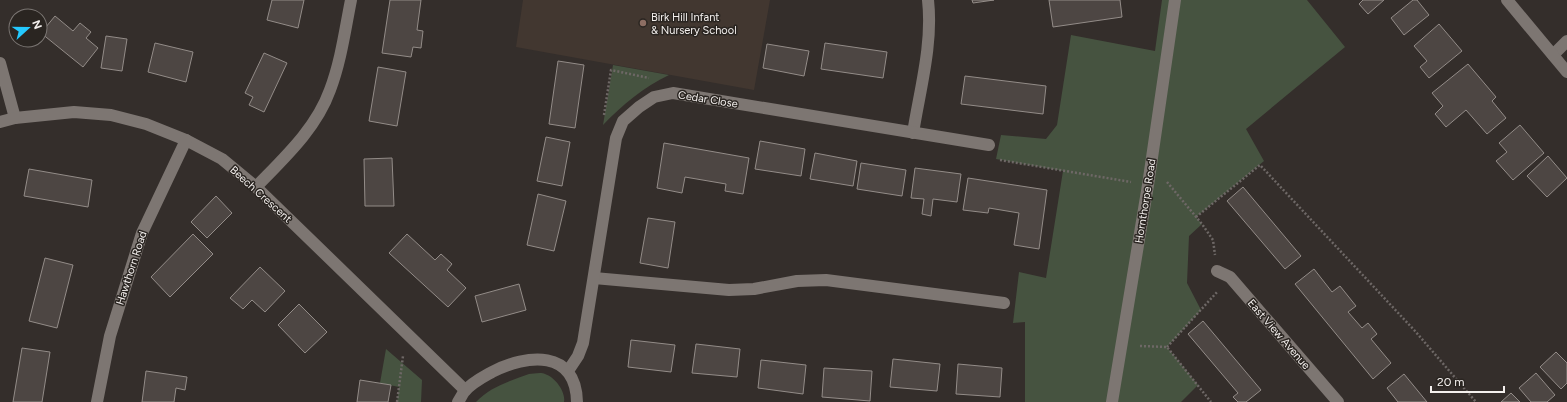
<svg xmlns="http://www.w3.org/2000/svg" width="1567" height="402" viewBox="0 0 1567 402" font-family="Figtree,sans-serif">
<rect width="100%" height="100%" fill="#342e2b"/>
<path fill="#423730" d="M523,0h247l-16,90 -238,-43z"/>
<g fill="#465340">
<path d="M1162,0h145l38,47 -99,82 18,32 -68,56 6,7 -13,12 -2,47 14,27 -34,37 31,38 -17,17h-156v-80l-12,1 6,-51 27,6 17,-107 -67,-12 5,-24 45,4 11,-14 14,-90 84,16z"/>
<path d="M613,65l56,10c-25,12 -47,30 -66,50z"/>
<path d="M386,349l36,31 -1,22h-24l2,-15 -19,-4z"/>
<path d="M529,374c4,0 12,-2 16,0 10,3 21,18 19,28h-88c14,-15 34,-21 53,-28z"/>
</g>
<g fill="#4d4643" stroke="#938c88">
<path d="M272,0h32l-6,28 -31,-8z"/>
<path d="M390,0h31l-4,30 6,1 -2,17 -8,-1 -2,10 -29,-4z"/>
<path d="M972,0h22l-21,3z"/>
<path d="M1049,0h71l2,17 -69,10z"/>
<path d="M1363,0h21l-16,14 -9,-10z"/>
<path d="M1413,0h4l12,15 -25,20 -13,-17z"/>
<path d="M55,16l18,15 7,-8 11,9 -5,6 12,10 -15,19 -42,-34z"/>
<path d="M1439,24l23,27 -33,27 -9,-11 7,-6 -13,-15z"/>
<path d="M106,36l21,3 -5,32 -21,-3z"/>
<path d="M155,43l38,9 -7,30 -38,-10z"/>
<path d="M825,43l62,9 -4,26 -62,-9z"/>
<path d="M767,44l42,7 -5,25 -41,-8z"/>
<path d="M264,53l23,10 -23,49 -15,-7 4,-8 -8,-4z"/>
<path d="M558,61l26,4 -9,63 -26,-4z"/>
<path d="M1468,64l28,33 -4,4 14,17 -19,16 -21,-24 -20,17 -11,-13 8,-8 -11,-13z"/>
<path d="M378,67l28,5 -9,54 -28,-5z"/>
<path d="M965,76l81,10 -3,28 -82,-10z"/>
<path d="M1520,125l24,28 -31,27 -17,-19 11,-9 -8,-9z"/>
<path d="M546,137l24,5 -8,44 -25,-5z"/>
<path d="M760,141l45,8 -4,27 -46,-7z"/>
<path d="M664,143l85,15 -6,36 -18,-3 1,-7 -41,-7 -3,16 -25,-5z"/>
<path d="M815,153l42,8 -4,25 -43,-7z"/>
<path d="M1548,156l19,22 -20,19 -20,-21z"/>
<path d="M392,158l2,48h-29l-1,-47z"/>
<path d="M861,163l45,7 -4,26 -45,-7z"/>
<path d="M915,168l46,6 -4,28 -24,-3 -2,17 -9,-2 2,-15 -13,-1z"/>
<path d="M29,169l63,11 -4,27 -64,-11z"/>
<path d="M968,178l79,12 -8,59 -25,-4 5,-32 -30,-5 -1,5 -25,-3z"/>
<path d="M1243,187l58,69 -16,13 -58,-68z"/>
<path d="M538,194l28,7 -12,50 -27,-6z"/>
<path d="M216,196l16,17 -25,25 -16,-16z"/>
<path d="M648,218l27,4 -7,46 -28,-5z"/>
<path d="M193,234l20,20 -43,43 -19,-20z"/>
<path d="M407,234l28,26 6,-6 11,10 -5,6 19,18 -18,19 -59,-54z"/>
<path d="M45,258l28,7 -16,63 -28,-7z"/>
<path d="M260,267l25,24 -20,21 -13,-12 -9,9 -13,-11z"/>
<path d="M1314,269l18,23 8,-6 16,20 -8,6 14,16 6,-5 9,11 -6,5 20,24 -18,16 -78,-95z"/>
<path d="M519,284l7,26 -44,12 -7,-26z"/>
<path d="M299,304l28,28 -22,21 -27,-28z"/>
<path d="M1203,321l58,69 -15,12h-8l-5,-5 5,-4 -50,-59z"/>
<path d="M631,340l44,5 -4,27 -43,-5z"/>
<path d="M696,344l44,5 -3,28 -45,-4z"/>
<path d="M22,348l28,4 -8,50h-29z"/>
<path d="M1556,352l11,11v20l-6,6 -21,-22z"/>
<path d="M893,359l47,5 -3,27 -47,-4z"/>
<path d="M761,360l45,5 -3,29 -45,-6z"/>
<path d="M958,364l44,4 -2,29 -44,-3z"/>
<path d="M824,368l48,3 -2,30 -48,-4z"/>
<path d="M146,371l41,6 -2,13 -9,-2 -2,14h-32z"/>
<path d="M1536,373l19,22 -8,7h-16l-12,-14z"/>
<path d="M1404,374l23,28h-29l-11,-14z"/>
<path d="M360,380l31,5 -3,17h-31z"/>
<path d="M1511,393l9,9h-19z"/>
</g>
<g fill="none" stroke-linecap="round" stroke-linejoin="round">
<g stroke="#6e6866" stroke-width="2.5" stroke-dasharray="2 2" stroke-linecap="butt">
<path d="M604,115l7,-45 38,8"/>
<path d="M1000,160l131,22"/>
<path d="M1167,182l35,42 11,16 2,15"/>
<path d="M1196,217l64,-52 155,166 61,71"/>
<path d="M1140,346l27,1 44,55"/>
<path d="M1167,347l51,-56"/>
<path d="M397,402l6,-46"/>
</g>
<path stroke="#7d7672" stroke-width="12" d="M594,278l135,12 25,-1 43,-8 29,-1 178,23"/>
<g stroke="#7d7672" stroke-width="12">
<path d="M1553,55l14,-14"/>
<path d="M0,63l15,55"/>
<path d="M0,122l15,-4 59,-6 37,3 35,9 40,16 36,19 34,28 209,203"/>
<path d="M913,133c7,-44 20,-89 15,-133"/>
<path d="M256,187c28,-29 60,-58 74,-97 11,-29 15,-60 21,-90"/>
<path d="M1217,271l13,6 108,125"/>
<path d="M568,371l10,-15 5,-13 33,-205 7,-17 16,-14 15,-10 19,-4 316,52"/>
<path d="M97,402l13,-66 32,-103 44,-93"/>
<path d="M458,402c2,-3 4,-7 6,-10 7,-9 19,-15 28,-20 35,-18 84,-23 85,30"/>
<path d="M1112,402l36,-217 27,-185"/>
</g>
<path stroke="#7d7672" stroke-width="12" d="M1507,0l60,72"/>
</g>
<circle fill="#8d6e63" stroke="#2a2521" stroke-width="1.5" cx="643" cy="23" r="4"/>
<g text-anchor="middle" stroke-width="3" stroke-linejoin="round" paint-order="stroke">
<g font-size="11" fill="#f4f0ee" stroke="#2a2521" text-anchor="start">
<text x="651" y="21">Birk Hill Infant<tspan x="651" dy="13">&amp; Nursery School</tspan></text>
</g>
<g font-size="11" fill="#f4f0ee" stroke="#2a2521">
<text transform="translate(708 99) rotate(9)" y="4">Cedar Close</text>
<text transform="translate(261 194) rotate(42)" y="4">Beech Crescent</text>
<text transform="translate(1145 201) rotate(-81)" y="4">Hornthorpe Road</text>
<text transform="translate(131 268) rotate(-72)" y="4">Hawthorn Road</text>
<text transform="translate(1279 334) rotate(49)" y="4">East View Avenue</text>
</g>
</g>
<g transform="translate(28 28) rotate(69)"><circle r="19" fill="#2a2521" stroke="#7b7673"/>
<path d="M0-3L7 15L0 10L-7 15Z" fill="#24c9fe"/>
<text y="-6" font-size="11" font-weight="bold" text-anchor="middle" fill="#f4f0ee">N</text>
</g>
<path d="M1431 386v6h73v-6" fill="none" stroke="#f4f0ee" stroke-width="2"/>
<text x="1437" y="386" font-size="12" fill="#f4f0ee" stroke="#2a2521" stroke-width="3" paint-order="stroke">20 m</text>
</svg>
